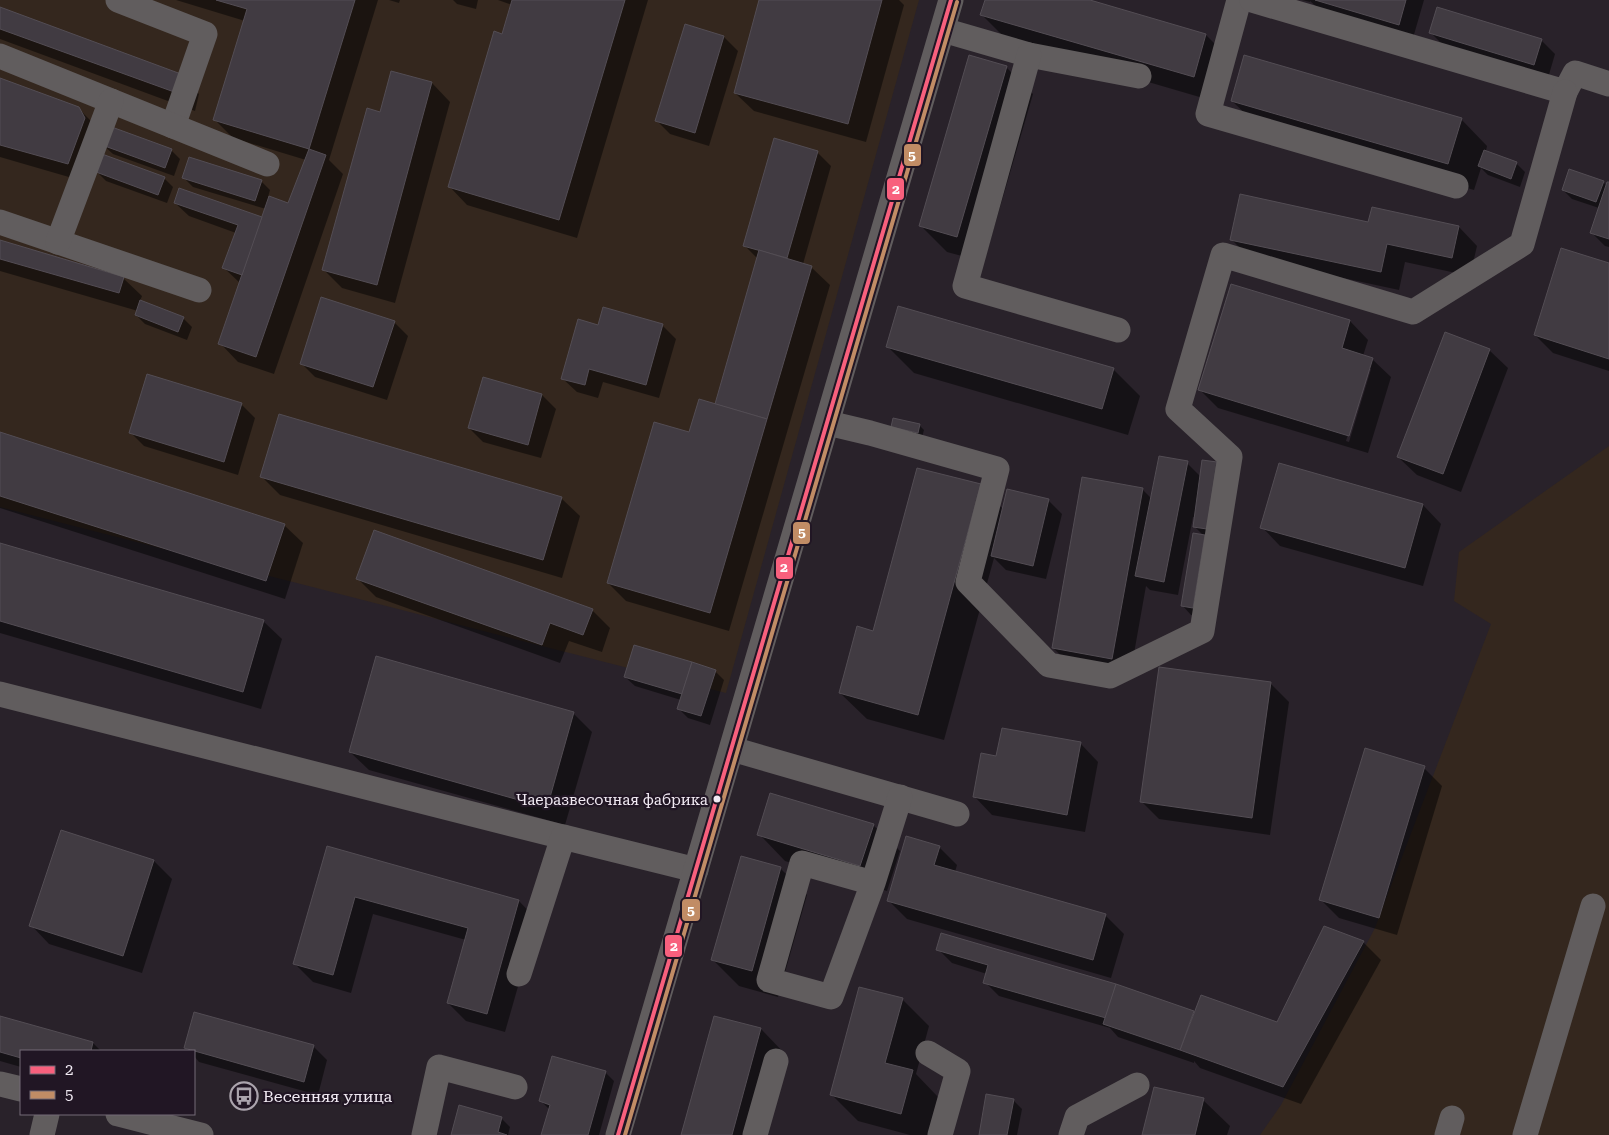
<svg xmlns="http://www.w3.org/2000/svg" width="1609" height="1135" viewBox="0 0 1609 1135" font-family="'Roboto Serif',serif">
<rect width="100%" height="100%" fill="#29222a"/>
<g fill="#34271e">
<path d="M0,0h919l-193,693 -726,-186z"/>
<path d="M1609,446v689h-349l21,-30 94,-177 116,-304 -37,-23 5,-49z"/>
</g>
<g fill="#0007" fill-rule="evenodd">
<path d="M176,0h202l-49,160 14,14 -69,200 -36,-12 -18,-19 20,-60 -16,-15 12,-35 -47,-17 -14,-13 87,16 4,-10 -73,-22 -9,-9 77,3 9,9 -2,7 21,7 17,-44 -73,-22 -18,-18 30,-99z"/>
<path d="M389,0h11l-1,3z"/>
<path d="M453,0h25l-2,9 -19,-5z"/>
<path d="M498,0h150l-71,238 -110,-33 -18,-19 54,-151 9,-30z"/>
<path d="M761,0h138l5,5 -38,137 -112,-31 -19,-18z"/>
<path d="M986,0h100l120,35 26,26 -12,42 -212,-62 -26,-26z"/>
<path d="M1302,0h122l-11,38 -93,-28 -10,-9v1z"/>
<path d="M0,9l181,67 18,18 -4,17 -195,-72z"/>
<path d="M686,26l38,11 14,14 -29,95 -39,-12 -14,-14z"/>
<path d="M1430,32l111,8 14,14 -7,24 -104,-32z"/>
<path d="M1006,67l27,27 -49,168 -37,-10 -27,-27z"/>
<path d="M0,80l78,28 19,19 -11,55 -86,-25z"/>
<path d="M432,83l18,19 -55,201 -53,-15 -18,-18 57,-157z"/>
<path d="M1232,101l229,18 26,27 -1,5 30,12 9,9 -5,15 -32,-12 -7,-7 -7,22 -215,-63z"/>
<path d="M103,145l68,5 9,9 -6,17 -61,-22z"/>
<path d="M817,152l14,14 -28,98 8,3 19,18 -101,346 -103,-30 -18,-18 82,-149 25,-29 43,-146 -14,-14z"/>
<path d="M97,172l67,6 9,9 -6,16 -61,-22z"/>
<path d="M1603,182l4,4 2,-2v63l-4,-1 -14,-14 8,-24 -27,-9 -9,-9z"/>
<path d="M1369,224l90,3 18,19 -7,30 -65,-14 -6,28 -149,-32 -19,-19z"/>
<path d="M0,241l123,37 19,18 -2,5 43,17 9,9 -5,13 -42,-16 -9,-9 2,-4 -138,-40z"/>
<path d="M1609,264v107l-56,-18 -18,-18z"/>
<path d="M1350,321l18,19 -5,16 9,3 19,18 -23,76 -150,-45 -18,-18zM1368,369h3l-22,73 -3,-1z"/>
<path d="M394,322l14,14 -21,64 -72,-23 -14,-14z"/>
<path d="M662,325l14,14 -17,59 -56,-16 -5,16 -21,-6 -14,-13 36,-53z"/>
<path d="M887,346l226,23 27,27 -12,39 -214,-62z"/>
<path d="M1489,350l19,18 -47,124 -44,-17 -19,-18z"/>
<path d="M542,395l14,14 -15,49 -58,-16 -14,-14z"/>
<path d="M241,404l14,14 -17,57 -94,-29 -14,-14z"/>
<path d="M919,425l5,5 -2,7 -26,-6z"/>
<path d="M0,434l284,91 19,18 -18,56 -285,-91z"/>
<path d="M1187,463l14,14 15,60 -13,-2 -9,-9 1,-9h-2l-15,78 -28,-5 -4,-4 -16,90 -58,-10 -19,-18 89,-159 10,10z"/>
<path d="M1280,464l143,41 18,19 -18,62 -143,-40 -18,-19z"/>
<path d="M262,477l299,21 19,18 -18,62 -282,-83z"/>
<path d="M980,485l23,24 45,-9 14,14 -16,65 -40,-9 -12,-12 -50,182 -77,-21 -27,-26 34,-61z"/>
<path d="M1204,537l-2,79 -11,-1 -9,-10z"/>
<path d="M0,544l263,77 19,18 -21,70 -261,-76z"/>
<path d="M357,578l235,32 18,18 -8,24 -33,-11 -9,22 -184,-66z"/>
<path d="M715,671l9,9 -14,45 -22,-7 -9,-9 2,-9 -46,-14 -10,-9z"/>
<path d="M1271,684l18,18 -19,133 -111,-16 -18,-18z"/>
<path d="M573,713l19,19 -27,93 -196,-55 -19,-18z"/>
<path d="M1080,743l18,19 -13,70 -93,-17 -18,-19z"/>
<path d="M1424,768l18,18 -45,149 -58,-17 -19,-19z"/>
<path d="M873,825l27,26 -13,40 -102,-30 -26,-27z"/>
<path d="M62,831l92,30 18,18 -30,94 -93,-29 -18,-19z"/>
<path d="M939,847l18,18 -2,7 151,44 18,18 -13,44 -204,-59 -18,-18z"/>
<path d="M328,848l191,53 18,19 -32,112 -39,-11 -18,-18 18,-63 -93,-26 -22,79 -38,-11 -18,-18z"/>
<path d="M741,858l40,11 26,26 -29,102 -39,-11 -26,-26z"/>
<path d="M1363,942l18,18 -80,144 -101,-36 -6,-7v2l-76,-26 -8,-9 -111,-32 -14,-14 2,-8 -35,-11 -14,-14 256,63 2,2 81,10z"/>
<path d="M902,999l27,27 -13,48 22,23 -10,38h-18l-52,-14 -26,-26z"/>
<path d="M0,1017l93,26 8,8h-80v16l-21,-6z"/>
<path d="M761,1029l26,27 -22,79h-83z"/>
<path d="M313,1046l14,14 -9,35 -119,-33 -5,-6v-5h-5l-4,-3z"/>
<path d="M605,1072l9,9 -15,54h-56l7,-25 -9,-9z"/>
<path d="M1013,1100l9,9 -5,26h-37z"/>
<path d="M1203,1100l27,26 -3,9h-84z"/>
<path d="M501,1118l9,9 -2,8h-56z"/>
</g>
<g fill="#413b42" stroke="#534d54">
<path d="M216,0h139l-46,149 -96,-29 34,-111z"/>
<path d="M512,0h113l-66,220 -111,-33 46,-156 8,3z"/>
<path d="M759,0h123l-34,124 -114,-31z"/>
<path d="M985,0h105l116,34 -12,43 -214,-62z"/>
<path d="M1315,0h91l-7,25z"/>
<path d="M0,7l181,67 -4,19 -177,-64z"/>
<path d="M1437,7l105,32 -8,26 -105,-32z"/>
<path d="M685,24l39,12 -29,97 -40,-12z"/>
<path d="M969,55l38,11 -50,171 -38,-11z"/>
<path d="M1244,55l218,63 -14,46 -217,-63z"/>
<path d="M391,71l41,11 -55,203 -55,-15 45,-162 13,4z"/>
<path d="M0,78l79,29 6,11 -17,46 -68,-19z"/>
<path d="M109,126l63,23 -7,19 -63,-23z"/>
<path d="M774,138l44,13 -31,107 -44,-12z"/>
<path d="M309,149l17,6 -70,202 -38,-13 51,-148 19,7z"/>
<path d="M1484,150l33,12 -6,17 -33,-13z"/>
<path d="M102,154l63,23 -7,18 -62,-23z"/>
<path d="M189,157l73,23 -7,21 -73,-23z"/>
<path d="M1569,169l35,12 -8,21 -34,-12z"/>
<path d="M1607,182h2v57l-19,-6z"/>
<path d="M179,188l83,29 -20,58 -20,-7 16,-43 -64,-22z"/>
<path d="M1240,194l128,28 4,-15 87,19 -7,32 -65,-14 -6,28 -151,-32z"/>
<path d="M0,240l124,37 -5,16 -119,-34z"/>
<path d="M1561,248l48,15v96l-75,-24z"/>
<path d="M759,250l53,16 -45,153 -52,-15z"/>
<path d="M1231,284l119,36 -8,28 31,10 -24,78 -151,-46z"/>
<path d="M321,297l74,24 -22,66 -73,-23z"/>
<path d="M140,300l44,17 -6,15 -43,-17z"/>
<path d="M898,306l216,62 -12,41 -216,-62z"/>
<path d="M603,307l60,17 -17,61 -57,-16 -4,16 -24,-6 17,-60 20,6z"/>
<path d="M1445,332l45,17 -47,125 -46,-17z"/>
<path d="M147,374l95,29 -18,59 -95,-29z"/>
<path d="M483,377l59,17 -14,51 -60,-17z"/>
<path d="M699,399l68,20 -57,194 -103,-30 47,-161 35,10z"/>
<path d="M279,414l283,83 -19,63 -283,-83z"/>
<path d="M893,418l27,6 -2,9 -27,-6z"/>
<path d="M0,432l285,92 -19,57 -266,-85z"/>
<path d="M1159,456l29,5 -24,121 -29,-6z"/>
<path d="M1202,460l15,2 -10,67 -14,-2z"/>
<path d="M1279,463l144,41 -18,64 -145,-40z"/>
<path d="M917,468l64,16 -63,231 -79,-22 18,-67 16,5z"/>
<path d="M1082,477l61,11 -31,171 -60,-11z"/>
<path d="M1007,489l42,10 -16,67 -42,-10z"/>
<path d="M374,530l219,79 -10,26 -33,-12 -8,22 -186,-66z"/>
<path d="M1193,533l12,2 -12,73 -12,-2z"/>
<path d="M0,543l264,77 -21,72 -243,-71z"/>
<path d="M634,645l58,17 -10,32 -58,-17z"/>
<path d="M376,656l198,56 -27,96 -198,-56z"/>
<path d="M692,662l24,8 -15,46 -24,-7z"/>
<path d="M1159,667l112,15 -19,136 -112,-16z"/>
<path d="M1002,728l79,14 -14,73 -94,-18 8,-44 15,3z"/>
<path d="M1365,748l60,18 -46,152 -60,-18z"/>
<path d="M770,793l104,31 -14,42 -103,-31z"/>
<path d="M61,830l93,30 -31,96 -94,-30z"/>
<path d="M906,836l34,10 -6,19 172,49 -13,46 -206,-59z"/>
<path d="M327,846l192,54 -32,114 -40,-11 21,-75 -113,-31 -22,78 -40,-11z"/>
<path d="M741,856l40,11 -29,104 -41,-11z"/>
<path d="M1324,926l40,15 -81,146 -103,-37 21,-55 76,27z"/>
<path d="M941,933l175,51 -10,34 -123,-35 5,-18 -52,-15z"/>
<path d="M1116,984l78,27 -14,39 -77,-26z"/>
<path d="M859,987l44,11 -18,65 28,7 -12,44 -71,-19z"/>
<path d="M194,1012l120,33 -10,37 -120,-34z"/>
<path d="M0,1016l93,26 -2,9h-70v7l-21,-6z"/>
<path d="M714,1016l47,12 -29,107h-51z"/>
<path d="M552,1056l54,15 -18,64h-47l9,-30 -11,-4z"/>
<path d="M1154,1087l50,11 -9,37h-53z"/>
<path d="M986,1094l28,5 -7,36h-28z"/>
<path d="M459,1105l43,12 -4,15 9,3h-56z"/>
</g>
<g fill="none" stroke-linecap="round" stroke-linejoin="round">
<g stroke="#615d5e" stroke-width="25">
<path d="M118,0l87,34 -32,92"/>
<path d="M1239,0l-31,114 248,72"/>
<path d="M1252,0l313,92 10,-19 34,11"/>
<path d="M943,30l86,25 110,21"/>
<path d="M1029,55l-64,231 153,44"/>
<path d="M0,56l267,108"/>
<path d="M0,222l199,68"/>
<path d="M58,242l53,-141"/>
<path d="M828,423l42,10 127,36 -29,113 81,83 61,11 92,-45 28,-174 -52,-48 45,-154 190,57 109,-68 43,-152"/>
<path d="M0,694l563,143"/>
<path d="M732,749l225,65"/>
<path d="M873,883l-42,114 -62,-17 33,-117 71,20 27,-86"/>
<path d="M519,974l44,-137 133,33"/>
<path d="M928,1053l30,18 -18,64"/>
<path d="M0,1084l21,5"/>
<path d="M118,1114l83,21"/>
<path d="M42,1135l5,-21"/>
<path d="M424,1135l15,-68 76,20"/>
<path d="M618,1135l333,-1135"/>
<path d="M755,1135l21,-74"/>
<path d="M1071,1135l6,-18 60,-32"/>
<path d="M1447,1135l5,-17"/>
<path d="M1525,1135l68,-229"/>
</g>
<g stroke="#211624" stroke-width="8">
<path id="bus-1" d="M618,1135l333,-1135"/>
</g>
<g stroke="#211624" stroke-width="8">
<path id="bus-2" d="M625,1135l332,-1133"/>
</g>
<use href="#bus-1" stroke="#f8607d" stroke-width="4"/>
<use href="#bus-2" stroke="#c18c65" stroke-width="4"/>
</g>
<defs>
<g id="bus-ring" transform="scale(1.4375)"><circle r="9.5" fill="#211624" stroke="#aba4ad" stroke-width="1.5"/><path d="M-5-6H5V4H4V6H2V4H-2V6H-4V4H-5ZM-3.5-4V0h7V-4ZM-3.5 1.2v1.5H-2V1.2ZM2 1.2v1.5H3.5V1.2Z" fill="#aba4ad"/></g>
</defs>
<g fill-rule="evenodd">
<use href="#bus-ring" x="244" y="1096"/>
</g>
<circle fill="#f1eaf3" stroke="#211624" stroke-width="2" cx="717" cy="799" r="4.5"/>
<g text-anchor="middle" stroke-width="4.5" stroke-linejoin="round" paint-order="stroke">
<g font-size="15" fill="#f1eaf3" stroke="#211624" text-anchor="end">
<text x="708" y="805">Чаеразвесочная фабрика</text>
</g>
<g font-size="16" fill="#f1eaf3" stroke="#211624" text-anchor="start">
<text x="263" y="1102">Весенняя улица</text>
</g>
</g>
<g stroke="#211624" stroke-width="2">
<rect x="903" y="143" width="19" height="24" rx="5" fill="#c18c65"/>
<rect x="886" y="177" width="19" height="24" rx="5" fill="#f8607d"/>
<rect x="792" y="521" width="19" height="24" rx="5" fill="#c18c65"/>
<rect x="775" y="556" width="19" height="24" rx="5" fill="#f8607d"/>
<rect x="681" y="898" width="20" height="24" rx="5" fill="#c18c65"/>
<rect x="664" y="934" width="19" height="24" rx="5" fill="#f8607d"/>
</g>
<g font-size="14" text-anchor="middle" font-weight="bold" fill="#fff">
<text x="912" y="160">5</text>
<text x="896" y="194">2</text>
<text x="802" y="537">5</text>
<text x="784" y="572">2</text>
<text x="691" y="915">5</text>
<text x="674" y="951">2</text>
</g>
<rect x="20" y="1050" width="175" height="65" fill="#211624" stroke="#746b77"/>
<rect x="30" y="1066" width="25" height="8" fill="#f8607d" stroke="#746b77"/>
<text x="65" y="1075" font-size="15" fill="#f1eaf3">2</text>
<rect x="30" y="1091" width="25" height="8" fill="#c18c65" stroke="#746b77"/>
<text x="65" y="1100" font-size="15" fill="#f1eaf3">5</text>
</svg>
